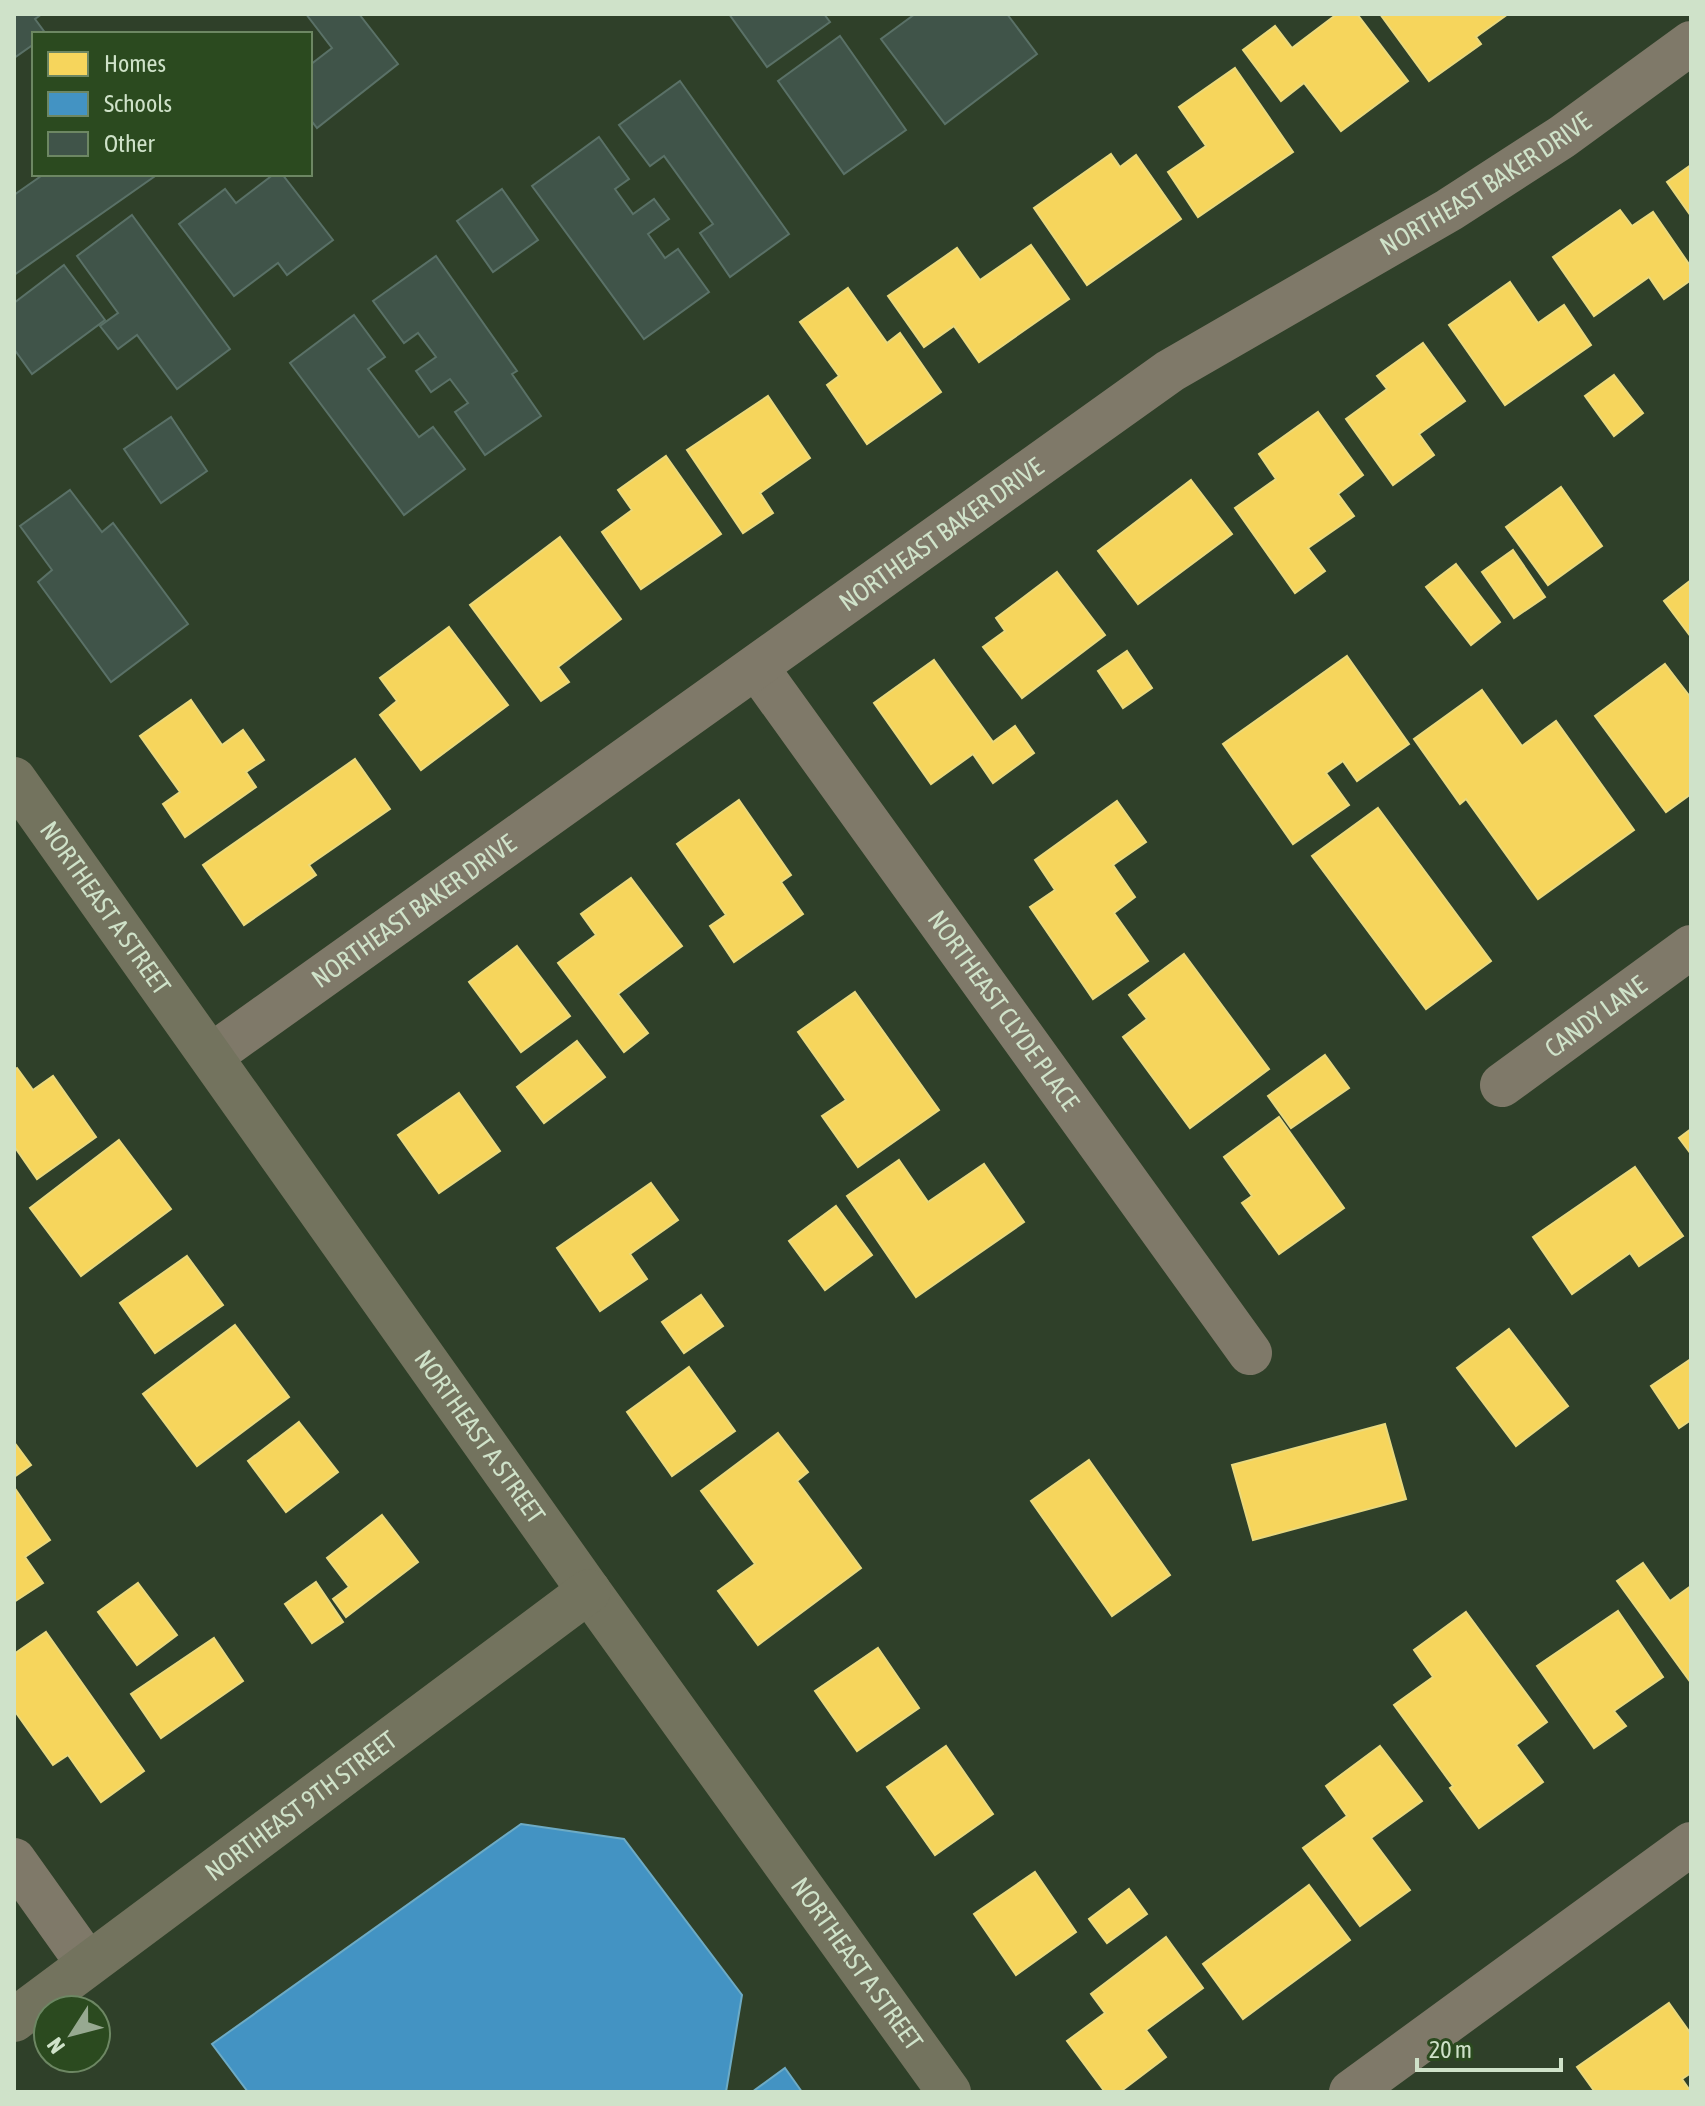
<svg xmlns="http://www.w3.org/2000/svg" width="1705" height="2106" viewBox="0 0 1705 2106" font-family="'Asap Condensed',sans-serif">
<rect width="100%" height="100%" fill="#2f4029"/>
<g fill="#f6d55c" stroke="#ead97d" stroke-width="2">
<path d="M1337,14h20l51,67 -67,50 -37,-48 -23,18 -38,-51 32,-24 17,22z"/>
<path d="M1380,14h128l-32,23 5,7 -52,37z"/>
<path d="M1235,68l58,84 -95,65 -30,-45 38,-26 -27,-39z"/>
<path d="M1111,154l9,13 16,-12 45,64 -94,66 -53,-77z"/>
<path d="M1691,165v51l-24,-34z"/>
<path d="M1620,210l12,16 21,-14 38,55v13l-27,19 -15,-22 -55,39 -41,-59z"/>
<path d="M1031,245l38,54 -90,63 -25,-36 -30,21 -36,-51 69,-48 23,32z"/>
<path d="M1510,282l28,41 26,-18 27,40 -86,60 -56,-80z"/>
<path d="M848,288l39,55 13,-10 41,59 -74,52 -40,-59 12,-9 -39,-54z"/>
<path d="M1423,343l42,58 -46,33 15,21 -41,30 -47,-66 41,-30 -10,-13z"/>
<path d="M1614,375l29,38 -29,23 -29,-40z"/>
<path d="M768,396l42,62 -50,35 13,20 -30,20 -56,-83z"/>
<path d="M1318,412l45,63 -25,19 16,22 -46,32 17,23 -30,22 -60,-85 41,-29 -17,-25z"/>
<path d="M666,456l55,78 -80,55 -39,-57 30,-22 -14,-20z"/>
<path d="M1191,480l41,54 -94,70 -40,-53z"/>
<path d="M1561,487l41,59 -54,39 -42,-58z"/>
<path d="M560,537l61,82 -63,48 11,15 -28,19 -71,-96z"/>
<path d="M1513,550l32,47 -31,21 -32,-46z"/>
<path d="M1456,564l44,58 -29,23 -45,-58z"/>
<path d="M1057,572l48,63 -83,63 -39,-51 22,-16 -9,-13z"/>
<path d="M1691,580v57l-27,-36z"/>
<path d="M449,627l59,78 -87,65 -41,-55 17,-14 -17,-23z"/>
<path d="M1127,651l25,37 -29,20 -25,-37z"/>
<path d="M1347,656l62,88 -52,37 -14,-20 -17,12 23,32 -56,39 -70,-100z"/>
<path d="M934,660l59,82 22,-16 19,27 -41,30 -20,-29 -42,30 -57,-81z"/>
<path d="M1665,664l26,34v96l-25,18 -71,-96z"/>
<path d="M1482,690l40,56 34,-25 78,109 -96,69 -72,-100 -6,5 -46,-65z"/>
<path d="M191,700l31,45 21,-15 21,30 -18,12 10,15 -71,50 -22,-33 17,-12 -40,-56z"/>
<path d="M355,759l35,50 -81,56 7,10 -72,50 -41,-60z"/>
<path d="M739,800l52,75 -10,7 22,32 -69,48 -24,-36 16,-11 -49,-71z"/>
<path d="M1117,801l29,41 -33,23 22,32 -21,16 34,48 -55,38 -63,-92 25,-17 -20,-30z"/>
<path d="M1378,808l113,153 -65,48 -114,-153z"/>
<path d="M631,878l51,68 -64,48 30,39 -24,19 -66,-89 38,-28 -15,-21z"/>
<path d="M517,946l53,70 -49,36 -52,-70z"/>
<path d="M1184,954l85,115 -79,59 -67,-91 24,-18 -18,-24z"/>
<path d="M855,992l84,118 -81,57 -36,-51 24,-16 -48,-68z"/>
<path d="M577,1041l28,36 -61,46 -27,-36z"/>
<path d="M1325,1055l24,33 -58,40 -23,-32z"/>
<path d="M17,1068l16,22 20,-14 43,61 -59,42 -23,-33v-76z"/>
<path d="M459,1093l41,58 -61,42 -41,-58z"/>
<path d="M1279,1117l65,91 -65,46 -37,-51 10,-7 -28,-39z"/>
<path d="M1691,1129v25l-12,-16z"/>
<path d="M119,1140l52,69 -90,67 -51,-68z"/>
<path d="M899,1160l29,42 56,-38 40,58 -108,75 -69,-101z"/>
<path d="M1635,1167l48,69 -44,30 -9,-13 -58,41 -39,-57z"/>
<path d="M651,1183l27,37 -48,34 17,25 -47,32 -43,-63z"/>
<path d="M836,1206l36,49 -47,35 -36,-49z"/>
<path d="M187,1256l36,49 -68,48 -35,-50z"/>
<path d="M701,1295l22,31 -39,27 -22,-31z"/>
<path d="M235,1325l54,72 -92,69 -54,-72z"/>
<path d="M1509,1329l59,77 -52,40 -59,-78z"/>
<path d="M1691,1359v61l-12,8 -28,-42z"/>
<path d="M689,1367l46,64 -63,45 -45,-64z"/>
<path d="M299,1422l39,50 -52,40 -38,-51z"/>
<path d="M1385,1424l21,75 -153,41 -21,-75z"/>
<path d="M778,1433l30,39 -11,9 64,87 -103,77 -40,-54 37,-27 -54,-73z"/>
<path d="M14,1442l17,23 -17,12z"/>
<path d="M1089,1460l81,115 -58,41 -81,-115z"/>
<path d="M14,1487l36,53 -25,17 18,26 -29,19z"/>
<path d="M382,1515l36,47 -72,55 -13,-18 16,-12 -22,-29z"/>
<path d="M1643,1563l27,38 21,-15v97l-74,-102z"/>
<path d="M316,1582l27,40 -31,21 -27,-39z"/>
<path d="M138,1583l39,52 -40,30 -39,-53z"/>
<path d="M1618,1611l45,66 -49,34 12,15 -32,22 -57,-82z"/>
<path d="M1466,1612l81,110 -31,23 27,37 -64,46 -29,-40 3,-2 -59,-81 39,-28 -19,-27z"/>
<path d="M46,1632l98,139 -43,31 -33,-47 -15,10 -39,-55v-56z"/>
<path d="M214,1638l29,43 -82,57 -30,-44z"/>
<path d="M878,1648l41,60 -62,43 -42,-60z"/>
<path d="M946,1746l47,68 -58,41 -48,-68z"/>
<path d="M1380,1746l42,55 -51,37 39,52 -50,36 -57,-78 44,-32 -21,-30z"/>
<path d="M1035,1872l41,60 -60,43 -42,-61z"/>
<path d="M1309,1885l41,55 -107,79 -40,-55z"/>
<path d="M1129,1889l18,25 -40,29 -18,-24z"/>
<path d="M1166,1937l37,51 -57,42 20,27 -46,35h-15l-38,-51 38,-28 -14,-19z"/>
<path d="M1669,2003l22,31v39l-9,6 9,13h-96l-18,-25z"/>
</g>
<g fill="#4393c3" stroke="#6dabc5" stroke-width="2">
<path d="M521,1824l103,15 118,156 -16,97h-478l-36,-48z"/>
<path d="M785,2068l17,24h-50z"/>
</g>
<g fill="#405449" stroke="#5a7167" stroke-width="2">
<path d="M14,14h28l-7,5 11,15h-12v10l-20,14z"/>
<path d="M306,14h53l39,50 -81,64 -7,-9v-54l22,-17z"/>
<path d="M729,14h95l6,8 -63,45z"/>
<path d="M915,14h92l30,40 -92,70 -64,-85z"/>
<path d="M840,36l66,94 -62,44 -66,-93z"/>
<path d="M680,81l109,153 -59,43 -30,-44 13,-9 -49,-68 -14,10 -31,-41z"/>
<path d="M599,137l30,42 -14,10 18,25 21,-15 15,20 -21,15 17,24 13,-9 31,43 -65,47 -112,-153z"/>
<path d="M44,174h114l-144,101v-80z"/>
<path d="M274,174h8l51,66 -46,35 -9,-12 -44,33 -55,-72 46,-35 11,14z"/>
<path d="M502,189l36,51 -45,32 -36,-51z"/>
<path d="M132,215l98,134 -53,40 -40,-54 -19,14 -18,-23 18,-13 -41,-57z"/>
<path d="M436,256l81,115 -5,3 29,42 -56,39 -30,-43 13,-9 -18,-24 -19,13 -15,-21 20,-14 -18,-24 -14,10 -31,-42z"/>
<path d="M64,265l41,55 -73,54 -18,-25v-46z"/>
<path d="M354,315l31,42 -17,12 51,68 14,-10 32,42 -61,46 -114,-152z"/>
<path d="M171,417l36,54 -46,32 -37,-54z"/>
<path d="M70,490l32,42 11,-9 75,101 -77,58 -73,-100 14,-12 -32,-44z"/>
</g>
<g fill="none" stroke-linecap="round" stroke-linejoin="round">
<g stroke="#7f7969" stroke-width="44">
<path id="s1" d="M757,668l493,685"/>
<path id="s2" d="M212,1055l958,-684 279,-161 113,-73 129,-94"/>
<path id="s3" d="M1502,1085l189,-138"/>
<path d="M14,1860l74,104"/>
<path d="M1351,2092l340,-248"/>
</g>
<g stroke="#73735e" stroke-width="44">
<path id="s4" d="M14,779l575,812 360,501"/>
<path id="s5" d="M14,2020l575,-429"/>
</g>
</g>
<g text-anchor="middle" stroke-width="8" stroke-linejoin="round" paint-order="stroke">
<g font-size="26" fill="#cfe2c9" stroke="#2b4a1f">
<text dy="9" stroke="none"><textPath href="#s2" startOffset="1544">NORTHEAST BAKER DRIVE</textPath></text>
<text dy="9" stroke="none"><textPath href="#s2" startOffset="896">NORTHEAST BAKER DRIVE</textPath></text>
<text dy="9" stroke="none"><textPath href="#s4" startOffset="158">NORTHEAST A STREET</textPath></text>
<text dy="9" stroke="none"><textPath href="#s2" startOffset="248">NORTHEAST BAKER DRIVE</textPath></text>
<text dy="9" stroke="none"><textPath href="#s1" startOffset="422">NORTHEAST CLYDE PLACE</textPath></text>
<text dy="9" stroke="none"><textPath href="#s3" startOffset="116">CANDY LANE</textPath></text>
<text dy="9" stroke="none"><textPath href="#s4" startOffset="806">NORTHEAST A STREET</textPath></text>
<text dy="9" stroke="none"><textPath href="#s5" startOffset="358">NORTHEAST 9TH STREET</textPath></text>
<text dy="9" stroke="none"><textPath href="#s4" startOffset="1454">NORTHEAST A STREET</textPath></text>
</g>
</g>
<rect width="1705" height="2106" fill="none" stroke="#cfe2c9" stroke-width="32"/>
<rect x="32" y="32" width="280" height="144" fill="#2b4a1f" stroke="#6d8763" stroke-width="2"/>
<rect x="48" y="52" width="40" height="24" fill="#f6d55c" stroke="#6d8763" stroke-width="2"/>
<text x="104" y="72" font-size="24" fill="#cfe2c9">Homes</text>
<rect x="48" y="92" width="40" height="24" fill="#4393c3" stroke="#6d8763" stroke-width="2"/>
<text x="104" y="112" font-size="24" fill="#cfe2c9">Schools</text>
<rect x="48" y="132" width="40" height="24" fill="#405449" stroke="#6d8763" stroke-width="2"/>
<text x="104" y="152" font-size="24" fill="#cfe2c9">Other</text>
<g transform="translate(72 2034) rotate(234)"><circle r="38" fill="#2b4a1f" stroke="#6d8763" stroke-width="2"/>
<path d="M0-6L14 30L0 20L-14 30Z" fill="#97a991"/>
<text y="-12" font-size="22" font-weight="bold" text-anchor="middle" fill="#cfe2c9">N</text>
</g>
<path d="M1417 2058v12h144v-12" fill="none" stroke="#cfe2c9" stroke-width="4"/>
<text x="1429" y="2058" font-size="24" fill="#cfe2c9" stroke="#2b4a1f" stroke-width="6" paint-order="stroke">20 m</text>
</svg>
